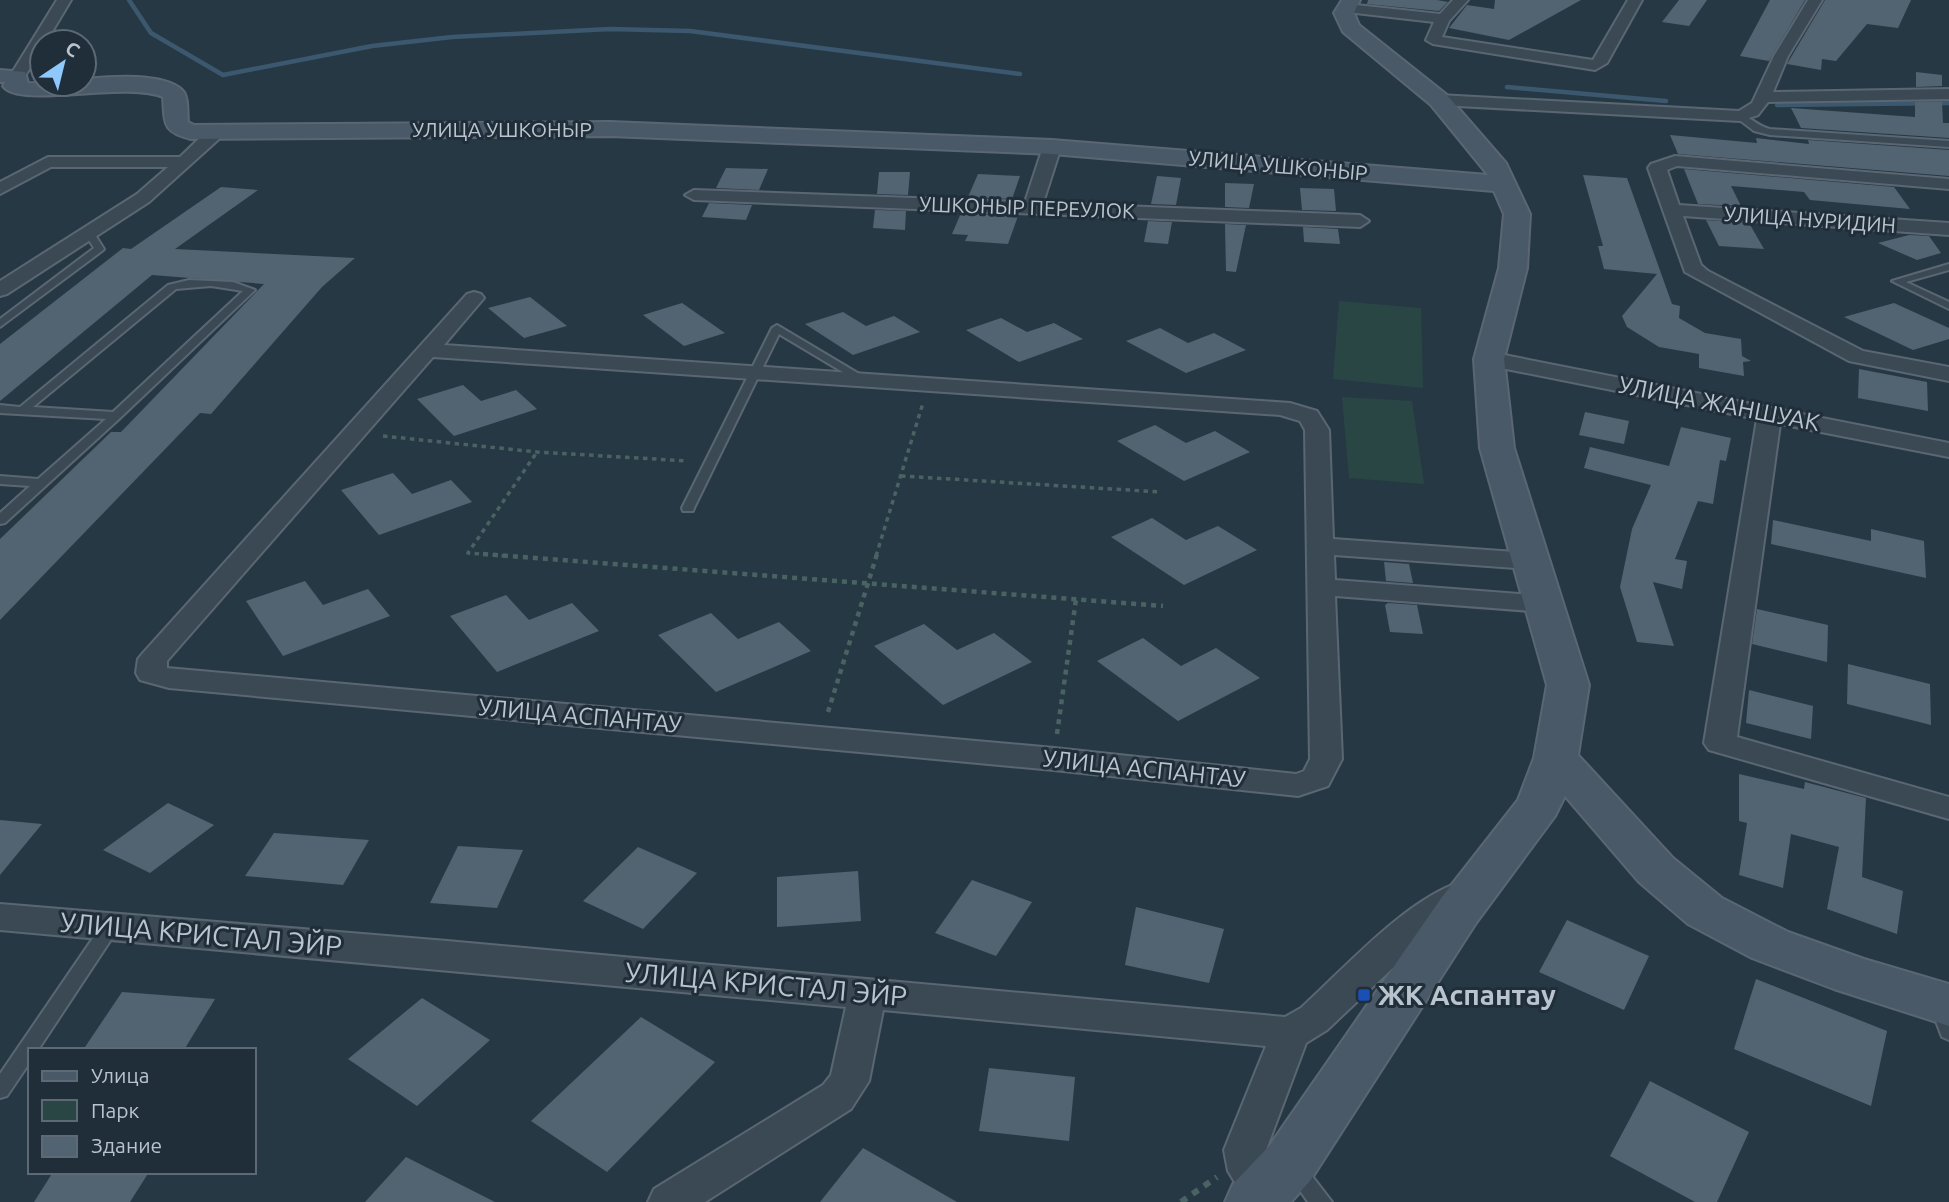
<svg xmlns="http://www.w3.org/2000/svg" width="1949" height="1202" viewBox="0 0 1949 1202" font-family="Ubuntu,sans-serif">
<rect width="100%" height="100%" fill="#273845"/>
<g fill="#294645">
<path d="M1339,301l82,7 2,80 -90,-9z"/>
<path d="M1342,397l70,4 12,83 -75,-6z"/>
</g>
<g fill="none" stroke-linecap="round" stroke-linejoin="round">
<g stroke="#3c586e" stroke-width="4.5">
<path d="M129,0l22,33 72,42 149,-29 80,-9 158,-8 80,2 330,43"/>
<path d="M1507,87l159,14"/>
<path d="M1777,105l172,-2"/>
</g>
</g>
<g fill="#526372">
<path d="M1368,0h69l11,2 -9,9 -72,-7z"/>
<path d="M1495,0h86l-72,40 -60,-12 18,-23 27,4z"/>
<path d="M1679,0h28l-18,26 -27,-4z"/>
<path d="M1770,0h35l-36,61 -29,-5z"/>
<path d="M1825,0h86l-13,28 -31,-4 -31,37 -14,-2 -1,11 -34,-6z"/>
<path d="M1916,72l26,3v11l-26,1z"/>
<path d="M1915,102h27l1,21h6v15l-148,-10 -10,-20 124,9z"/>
<path d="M1670,135l87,8 -1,-5 53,6 -1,-4 141,10v26l-271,-22z"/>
<path d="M726,168l42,1 -9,21 -43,-2z"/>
<path d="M1684,169l210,18 16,22 -100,-9 -6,-8 -73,-6 10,20 -43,-2z"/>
<path d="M879,172h31l-2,23 -31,-1z"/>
<path d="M978,174l42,2 -8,23 -44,-2z"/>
<path d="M1583,175l44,3 45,126 8,2 -1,12 26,15 36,6 1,17 9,5 -8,1 1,14 -45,-8v-14l-40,-7 -32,-20 -5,-11 35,-42 -53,-5 -6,-23h5z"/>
<path d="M1157,176l24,2 -5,27 -25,-1z"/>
<path d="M1225,183l29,1 -5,24 -24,-1z"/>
<path d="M221,187l37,3 -83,59 180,9 -33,29 -111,127 -11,-1 -200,207v-81l111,-107h10l143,-148 -112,-9 -152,126v-57l123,-96 8,1z"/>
<path d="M1300,188l34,1 2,22 -34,-1z"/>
<path d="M709,203l43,2 -6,15 -44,-3z"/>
<path d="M875,210l31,1 -1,19 -32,-2z"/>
<path d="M961,213l57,3 -10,28 -43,-3 3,-6 -16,-1z"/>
<path d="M1706,220l43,3 15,26 -45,-3z"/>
<path d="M1148,221l24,1 -4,22 -24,-2z"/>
<path d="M1225,224l21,1 -10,47 -10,-1z"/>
<path d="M1303,227l35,2 2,15 -36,-2z"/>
<path d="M1909,235l20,1 12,17 -24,7 -39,-17z"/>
<path d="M530,297l37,29 -43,12 -36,-30z"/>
<path d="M682,303l43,30 -41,13 -41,-31z"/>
<path d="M1894,303l55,25v11l-36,11 -69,-33z"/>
<path d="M843,312l23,14 28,-10 26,16 -67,23 -48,-31z"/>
<path d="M1001,318l26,14 27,-9 29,16 -64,23 -53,-32z"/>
<path d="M1160,328l28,15 26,-10 32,17 -60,23 -60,-32z"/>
<path d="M1859,369l68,13 1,29 -70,-13z"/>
<path d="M463,385l18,16 35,-11 21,19 -83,27 -37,-37z"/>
<path d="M1585,412l44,9 -5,23 -45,-9z"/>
<path d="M1155,425l31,18 29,-12 35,21 -66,29 -67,-40z"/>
<path d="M1681,427l50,11 -5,23 -6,-1 -7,44 -15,-3 -23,58 12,2 -5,28 -29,-7 21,64 -37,-4 -17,-55 12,-58 19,-44 -67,-17 6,-21 79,19z"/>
<path d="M393,473l19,21 39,-14 21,22 -93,33 -38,-45z"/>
<path d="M1152,518l34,22 32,-14 39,24 -73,35 -73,-48z"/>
<path d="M1773,520l98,21v-12l53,12 2,37 -155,-34z"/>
<path d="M1384,562l25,2 4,19 -27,-2z"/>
<path d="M305,581l18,24 45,-16 22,27 -107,40 -37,-55z"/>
<path d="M506,595l23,25 43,-17 27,28 -102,41 -47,-56z"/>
<path d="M1388,603l29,2 6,29 -33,-2 -5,-27z"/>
<path d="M1757,609l71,16 -1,37 -75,-18z"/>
<path d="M711,613l27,26 41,-17 32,29 -95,41 -58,-57z"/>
<path d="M924,624l33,26 37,-17 38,29 -89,43 -69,-59z"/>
<path d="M1143,638l38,28 35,-18 44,30 -82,43 -81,-60z"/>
<path d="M1848,664l82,20 1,41 -84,-21z"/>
<path d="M1749,690l64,16 -2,33 -65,-16z"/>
<path d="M1739,774l65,15 1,-7 61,16 -4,79 41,14 -6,43 -70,-25 12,-62 -48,-13 -8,54 -44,-13 8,-52 -8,-2z"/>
<path d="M168,803l46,22 -64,48 -47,-23z"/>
<path d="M0,820l42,4 -42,51z"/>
<path d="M274,833l95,7 -26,45 -98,-9z"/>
<path d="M458,846l65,4 -26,58 -67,-5z"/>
<path d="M638,847l59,26 -54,56 -60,-28z"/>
<path d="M858,871l3,50 -84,6v-50z"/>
<path d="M972,880l60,22 -36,54 -61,-23z"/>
<path d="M1136,907l88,22 -15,54 -84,-18z"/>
<path d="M1567,920l82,36 -25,54 -85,-38z"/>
<path d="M1756,979l131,52 -16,75 -137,-57z"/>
<path d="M122,992l93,7 -31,51h-101z"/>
<path d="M422,998l68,42 -73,66 -69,-47z"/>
<path d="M641,1017l74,45 -108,110 -76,-51z"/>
<path d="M989,1068l86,9 -6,64 -90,-10z"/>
<path d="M1650,1081l99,51 -32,70h-22l-85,-46z"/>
<path d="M863,1148l94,54h-137z"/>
<path d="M406,1157l89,45h-130z"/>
<path d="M53,1172h96l-19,30h-96z"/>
</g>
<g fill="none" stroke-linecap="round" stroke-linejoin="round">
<g stroke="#5a6772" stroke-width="4">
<g id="lane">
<path d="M1737,114c11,0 21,13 33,15l179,12v6l-179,-12 -16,-4 -17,-13z"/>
<path d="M86,230h6l12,19 -2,2 -102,76v-8l94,-71 -10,-16z"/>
<path d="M1949,264v6l-43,12 43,20v7l-57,-28z"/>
<path d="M189,280l44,2 22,8 -135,128 -115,105 -5,1v-11l30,-27 -30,-2v-8l38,3 68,-60 -106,-6v-8l20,2 148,-122zM211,286l32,5 -130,121 -80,-5 143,-118z"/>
<path d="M777,325l94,56 -6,3 -4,-1 -82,-49 -85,174 -1,3h-10l-1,-3 90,-180z"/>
<path d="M110,920l6,2 3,5 -3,5 -78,118h-8v12l-23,34 -7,2v-24l104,-152z"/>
<path d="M1940,1001l7,2 2,4v33l-7,-3 -11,-29 2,-5z"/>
<path d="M1295,1160l7,3 30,39h-24l-23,-33 3,-6z"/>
</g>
</g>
<g stroke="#5a6772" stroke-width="4">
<g id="street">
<path d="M57,0h14l-25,42h-4v7l-19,30h-10l-3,-3z"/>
<path d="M1453,0h15l-19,21 -7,16 151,23 35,-60h14l-35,63 -12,7 -162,-26 -7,-4 8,-18 -87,-10 -7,-4 7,-4 93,10z"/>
<path d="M1808,0h14l-34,56 -15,36 176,-3v10l-181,3 -10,13 -18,6 -301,-16 -8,-5 8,-5 300,16 13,-8 22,-47z"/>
<path d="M214,129l8,5 -2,4 -71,64 -142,92 -7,2v-15l137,-87 31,-27h-117l-51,27v-12l48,-25h132l28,-27z"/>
<path d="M1052,142l9,5 -18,56 317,12 9,6 -9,6 -666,-27 -9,-5 9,-5 331,12 18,-55z"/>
<path d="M1675,156l274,23v10l-272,-23 -10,4 12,35 270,18v12l-266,-19 18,49 7,6 155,80 86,16v14l-100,-20 -164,-89 -37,-104 3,-4z"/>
<path d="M474,292l7,2 3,4 -40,47 846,58 27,8 12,19 4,109 198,14 10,2 4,6 -4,6 -10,2 -197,-14 1,25 209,16 10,2 4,6 -4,6 -10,2 -209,-16 7,163 -14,27 -30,10 -244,-26 -885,-82 -29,-8 -4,-7 2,-14 5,-6 324,-359zM433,357l847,58 20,6 5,9 5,329 -6,12 -8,3 -242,-26 -887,-80v-7z"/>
<path d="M1489,352l460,91v14l-169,-33 -43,313 212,60v22l-240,-69 -5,-7 53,-324 -276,-55 -3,-5 3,-5z"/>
<path d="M1461,882l12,4 6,9 -6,9 -39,25 -107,101 -21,13 -40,107 3,15 15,26 -5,11h-32l-19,-31 -4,-21 42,-104 -383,-36 -14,71 -18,28 -146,93h-57l6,-13 169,-104 8,-10 15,-68 -846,-77v-26l447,37 838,76 16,-9c43,-39 105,-109 160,-126z"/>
</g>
</g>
<g stroke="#5a6772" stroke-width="4">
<path id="secondary" d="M1342,0h18l-6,13 5,12 88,70 59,68 24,51 -3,54 -23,91 10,89 75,237 -11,70 95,103 49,40 66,34 76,27 85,25v42l-115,-37 -82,-31 -64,-34 -49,-42 -74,-86 -10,20 -79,107 -166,258 -19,21h-66l8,-18 37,-39 172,-248 76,-97 16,-42 13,-73 -67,-237 -6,-89 25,-91 5,-54 -10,-23 -442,-37 -442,-18 -419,3c-29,-7 -26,-15 -28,-42 -37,-16 -144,12 -160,-11l2,-4h-5v-12l25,2 3,11 56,1v-5c24,-2 79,-7 98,11 7,6 5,24 6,32l6,3 416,-3 442,18 436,35 -57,-70 -88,-73 -9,-19z"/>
</g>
<g stroke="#496363" stroke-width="3.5" stroke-dasharray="4.5 4.5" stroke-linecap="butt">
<path d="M383,436l154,16 151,9"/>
<path d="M901,476l260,16"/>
<path d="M506,556l-38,-3 69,-101"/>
<path d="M876,556l47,-153"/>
</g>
<g stroke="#496363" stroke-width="4.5" stroke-dasharray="5 5" stroke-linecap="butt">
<path d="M483,554l680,52"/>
<path d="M828,712l49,-158"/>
<path d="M1057,734l19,-135"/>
</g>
<path stroke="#496363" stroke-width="6" stroke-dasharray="7 7" stroke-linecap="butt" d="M1181,1202l36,-25"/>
<use href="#lane" fill="#3b4954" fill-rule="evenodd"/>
<use href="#street" fill="#3b4954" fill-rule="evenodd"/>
<use href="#secondary" fill="#495968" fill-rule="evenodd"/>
</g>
<rect fill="#1a4fb4" stroke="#202e3a" stroke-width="2.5" x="1357" y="988" width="14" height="14" rx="3.5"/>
<g text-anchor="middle" stroke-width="6" stroke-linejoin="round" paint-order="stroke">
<g font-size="21" fill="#b9c4ce" stroke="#202e3a">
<text x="502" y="137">УЛИЦА УШКОНЫР</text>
<text transform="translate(1278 166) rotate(5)" y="7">УЛИЦА УШКОНЫР</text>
<text transform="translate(1027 208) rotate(2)" y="7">УШКОНЫР ПЕРЕУЛОК</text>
<text transform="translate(1810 220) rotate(4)" y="7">УЛИЦА НУРИДИН</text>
</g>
<g font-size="24" fill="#b9c4ce" stroke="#202e3a">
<text transform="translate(1719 404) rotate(11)" y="8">УЛИЦА ЖАНШУАК</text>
<text transform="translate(580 716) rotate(5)" y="8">УЛИЦА АСПАНТАУ</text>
<text transform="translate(1144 769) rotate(6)" y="8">УЛИЦА АСПАНТАУ</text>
</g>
<g font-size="28" fill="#b9c4ce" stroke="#202e3a">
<text transform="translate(201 934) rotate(5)" y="10">УЛИЦА КРИСТАЛ ЭЙР</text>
<text transform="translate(766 984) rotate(5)" y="10">УЛИЦА КРИСТАЛ ЭЙР</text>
</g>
<g font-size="28" font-weight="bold" fill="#b9c4ce" stroke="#202e3a" text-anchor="start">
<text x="1378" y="1005">ЖК Аспантау</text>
</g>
</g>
<rect x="28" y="1048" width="228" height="126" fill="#202e3a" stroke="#5d6a75" stroke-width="2"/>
<rect x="42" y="1071" width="35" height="10" fill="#495968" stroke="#5d6a75" stroke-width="2"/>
<text x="91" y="1083" font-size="21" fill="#b9c4ce">Улица</text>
<rect x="42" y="1100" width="35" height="21" fill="#294645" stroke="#5d6a75" stroke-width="2"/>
<text x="91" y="1118" font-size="21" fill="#b9c4ce">Парк</text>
<rect x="42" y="1136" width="35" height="21" fill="#526372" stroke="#5d6a75" stroke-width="2"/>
<text x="91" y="1153" font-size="21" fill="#b9c4ce">Здание</text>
<g transform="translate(63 63) rotate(35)"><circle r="33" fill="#202e3a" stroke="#5d6a75" stroke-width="2"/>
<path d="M0-5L12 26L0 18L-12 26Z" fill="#8fc8fc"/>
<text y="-10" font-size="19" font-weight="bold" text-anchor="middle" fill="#b9c4ce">С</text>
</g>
</svg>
